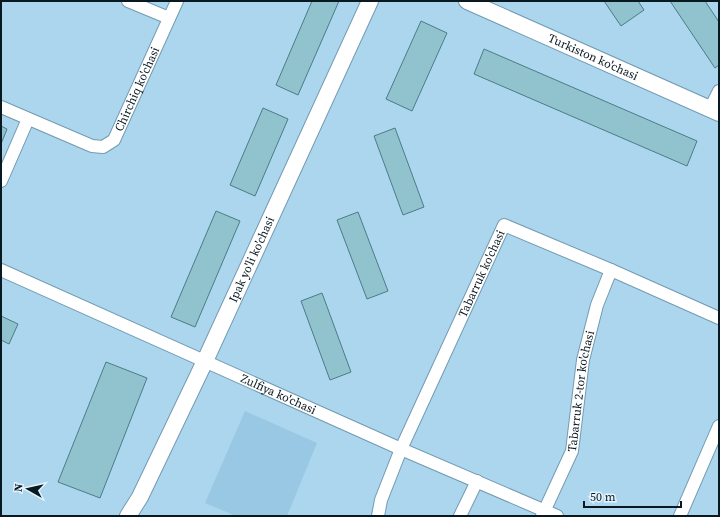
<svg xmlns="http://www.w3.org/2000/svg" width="720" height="517" viewBox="0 0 720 517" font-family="'Source Serif 4',serif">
<rect width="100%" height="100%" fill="#acd6ee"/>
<path fill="#98c8e3" d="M245,411l72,32 -30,73h-51l-31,-13z"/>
<g fill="#91c3ce" stroke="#4b7c86">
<path d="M312,1h27l-41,94 -22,-10z"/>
<path d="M604,1h34l6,9 -23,16z"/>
<path d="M670,1h35l14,21v43l-4,3z"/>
<path d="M421,21l26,12 -35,78 -26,-12z"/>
<path d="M484,49l213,92 -10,25 -213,-92z"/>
<path d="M263,108l25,11 -33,77 -25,-11z"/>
<path d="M1,126l6,3 -6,15z"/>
<path d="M395,128l29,79 -21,8 -29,-79z"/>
<path d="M216,211l24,10 -45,106 -24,-10z"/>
<path d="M358,212l30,79 -21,8 -30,-79z"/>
<path d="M322,293l29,79 -21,8 -29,-79z"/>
<path d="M1,316l17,8 -9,20 -8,-4z"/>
<path d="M106,362l41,16 -47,120 -42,-16z"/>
</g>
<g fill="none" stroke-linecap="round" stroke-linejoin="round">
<g stroke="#739bb2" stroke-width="14">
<g id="minor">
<path d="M128,1l41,17"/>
<path id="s1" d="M1,107l91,39 11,1 11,-7 63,-139"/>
<path d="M710,109l9,-18"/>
<path d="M1,181l27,-62"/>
<path id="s2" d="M1,270l400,179 156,67"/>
<path id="s3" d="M378,516l3,-16 20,-51 103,-224 107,45 108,48"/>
<path d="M460,516l17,-35"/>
<path id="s4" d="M542,516l30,-65 11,-91 14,-55 14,-35"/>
<path d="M680,516l39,-90"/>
</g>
</g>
<g stroke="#739bb2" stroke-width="18">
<g id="secondary">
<path id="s5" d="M467,1l252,112"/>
<path id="s6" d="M128,516l12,-19 65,-136 165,-360"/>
</g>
</g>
<use href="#minor" stroke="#fff" stroke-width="12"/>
<use href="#secondary" stroke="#fff" stroke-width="16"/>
</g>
<g text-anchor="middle" stroke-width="3" stroke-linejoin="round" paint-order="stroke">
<g font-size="12" fill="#091921" stroke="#e2f3fd">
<text dy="4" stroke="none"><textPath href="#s5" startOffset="138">Turkiston ko'chasi</textPath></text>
<text dy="4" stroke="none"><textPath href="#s1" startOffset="179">Chirchiq ko'chasi</textPath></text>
<text dy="4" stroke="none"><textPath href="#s6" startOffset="285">Ipak yo'li ko'chasi</textPath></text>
<text dy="4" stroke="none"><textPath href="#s3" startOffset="264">Tabarruk ko'chasi</textPath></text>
<text dy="4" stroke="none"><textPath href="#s4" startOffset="132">Tabarruk 2-tor ko'chasi</textPath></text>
<text dy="4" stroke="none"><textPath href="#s2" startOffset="304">Zulfiya ko'chasi</textPath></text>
</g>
</g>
<rect width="720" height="517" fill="none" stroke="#091921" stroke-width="4"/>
<g transform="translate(28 489) rotate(278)" stroke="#e2f3fd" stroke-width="3" paint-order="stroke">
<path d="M0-3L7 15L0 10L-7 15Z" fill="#091921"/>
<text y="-6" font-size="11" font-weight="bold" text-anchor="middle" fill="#091921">N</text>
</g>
<path d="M584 501v6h97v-6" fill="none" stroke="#091921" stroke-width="2"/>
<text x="590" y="501" font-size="12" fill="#091921" stroke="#e2f3fd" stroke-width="3" paint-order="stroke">50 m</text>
</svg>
